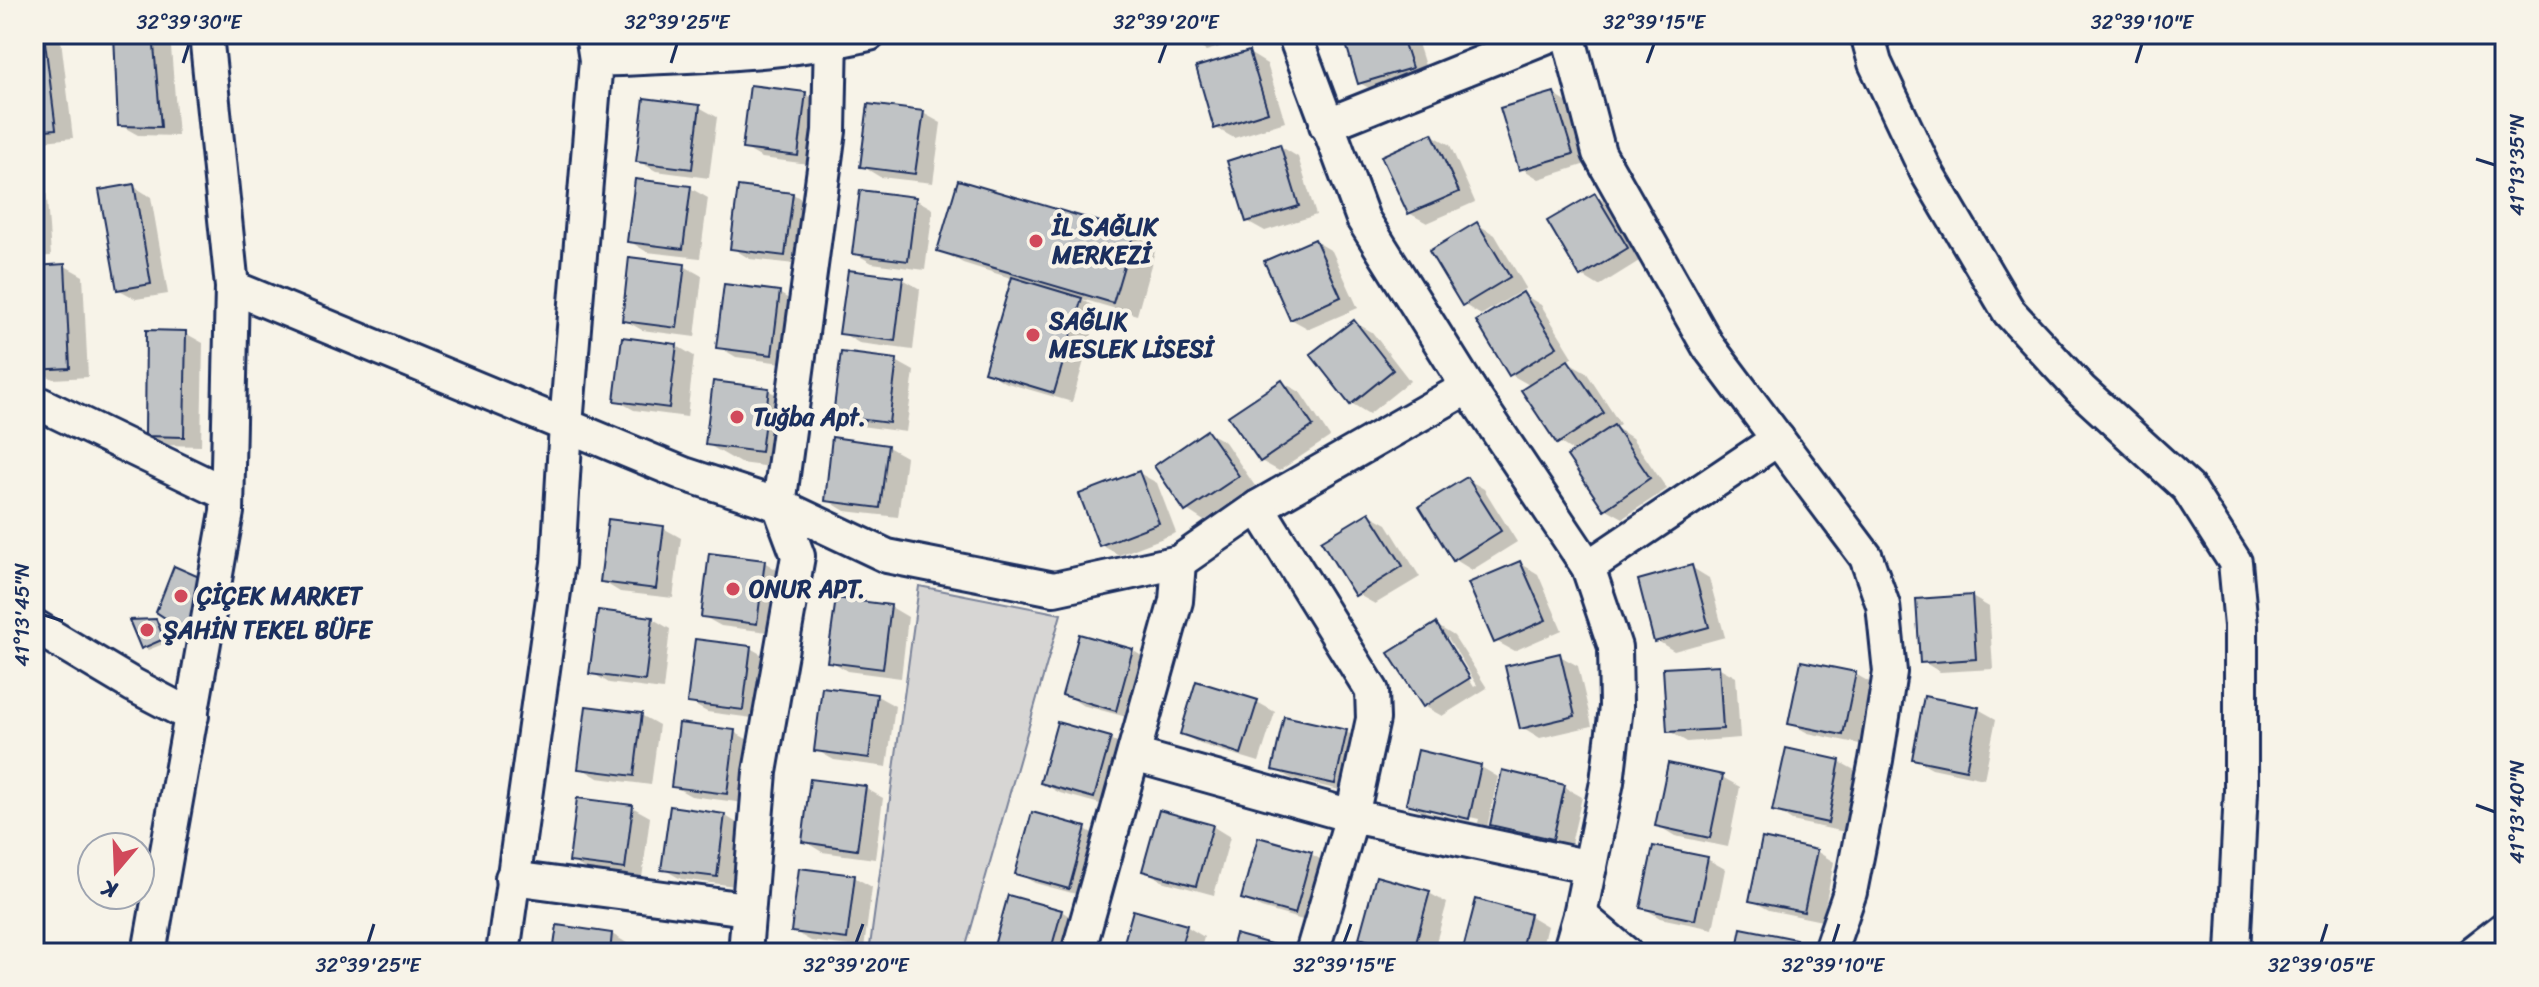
<svg xmlns="http://www.w3.org/2000/svg" width="2539" height="987" viewBox="0 0 2539 987" font-family="Sriracha,sans-serif">
<rect width="100%" height="100%" fill="#f7f3e8"/>
<filter id="ink" filterUnits="userSpaceOnUse"><feTurbulence type="fractalNoise" baseFrequency=".0125" numOctaves="2"/><feDisplacementMap in="SourceGraphic" scale="16" xChannelSelector="R" yChannelSelector="G"/><feConvolveMatrix kernelMatrix="1 2 1 2 8 2 1 2 1" color-interpolation-filters="sRGB"/></filter>
<g filter="url(#ink)">
<path fill="#d7d6d4" stroke="#798299" stroke-width="2" d="M919,586l142,28 -97,339h-95z"/>
<g fill="#0003" fill-rule="evenodd">
<path d="M34,34h17l10,6 12,98 -39,4z"/>
<path d="M116,34l54,1 8,101 -40,-1 -18,-10z"/>
<path d="M646,34h66l-48,10z"/>
<path d="M1186,34h70v2l-50,15 -18,-11z"/>
<path d="M1345,34h70l14,44 -51,15 -18,-10z"/>
<path d="M1249,53l18,11 18,58 -51,16 -18,-10z"/>
<path d="M805,94l18,10 -7,61 -54,-7 -18,-10z"/>
<path d="M1553,94l18,11 18,58 -50,16 -18,-11z"/>
<path d="M699,107l18,10 -8,61 -53,-7 -18,-10z"/>
<path d="M923,113l18,10 -8,60 -53,-6 -18,-11z"/>
<path d="M1432,135l18,10 25,57 -48,21 -18,-10z"/>
<path d="M1280,146l18,11 18,58 -51,16 -18,-10z"/>
<path d="M34,150l10,6 7,100 -17,1z"/>
<path d="M133,186l18,11 17,97 -32,5 -18,-10z"/>
<path d="M690,188l18,10 -8,60 -53,-6 -18,-11z"/>
<path d="M793,194l18,11 -8,60 -53,-6 -18,-11z"/>
<path d="M1595,195l18,11 31,52 -45,28 -18,-11z"/>
<path d="M915,199l18,10 -8,61 -53,-7 -18,-10z"/>
<path d="M1477,224l18,11 31,53 -45,27 -18,-11z"/>
<path d="M1133,233l23,14 -19,68 -55,-16 17,11 -27,92 -68,-20 -17,-11 27,-92 -51,-16 -23,-13z"/>
<path d="M1315,241l17,10 26,57 -49,21 -18,-10z"/>
<path d="M65,266l18,10 5,101 -35,2 -18,-10 -1,-101z"/>
<path d="M684,266l18,10 -7,61 -53,-7 -18,-10z"/>
<path d="M903,279l17,10 -7,61 -54,-7 -17,-10z"/>
<path d="M779,293l18,11 -7,60 -54,-7 -17,-10z"/>
<path d="M1523,294l18,11 32,52 -6,4 19,11 34,52 -5,3 17,11 35,51 -44,29 -18,-10 -29,-55 -17,-11 -28,-56 -21,-12z"/>
<path d="M1354,322l18,10 38,49 -41,33 -18,-11z"/>
<path d="M185,333l18,10 -2,103 -36,-1 -18,-10z"/>
<path d="M677,346l17,10 -7,61 -53,-7 -18,-10z"/>
<path d="M896,361l18,10 -8,61 -53,-7 -18,-10z"/>
<path d="M1282,382l18,10 30,45 -51,34 -18,-10z"/>
<path d="M768,390l32,19 -7,61 -53,-7 -33,-19z"/>
<path d="M1207,432l18,10 30,44 -51,35 -17,-11z"/>
<path d="M888,447l18,10 -8,60 -53,-6 -18,-11z"/>
<path d="M1139,473l18,10 19,50 -57,22 -18,-10z"/>
<path d="M1467,479l17,10 33,53 -45,28 -18,-11z"/>
<path d="M1369,514l18,10 33,53 -45,27 -18,-10z"/>
<path d="M663,528l18,10 -8,60 -53,-6 -18,-11z"/>
<path d="M764,562l18,11 -7,60 -54,-7 -18,-10z"/>
<path d="M1520,563l18,11 24,56 -48,21 -18,-10z"/>
<path d="M1691,567l18,11 16,59 -51,14 -18,-11z"/>
<path d="M1972,597l17,10 4,62 -53,3 -18,-11z"/>
<path d="M891,607l17,10 -7,61 -54,-7 -17,-11z"/>
<path d="M653,619l17,10 -7,61 -54,-7 -17,-10z"/>
<path d="M155,621l6,4 7,17 -20,8 -5,-3z"/>
<path d="M1436,625l18,11 33,52 -45,28 -18,-10zM1443,638h5l29,47 -3,2z"/>
<path d="M750,648l18,10 -8,61 -53,-7 -18,-10z"/>
<path d="M1132,650l18,11 -16,58 -52,-14 -17,-11z"/>
<path d="M1560,656l18,10 14,60 -52,12 -18,-11z"/>
<path d="M1718,667l18,10 4,61 -53,4 -18,-11z"/>
<path d="M1855,674l18,10 -13,60 -52,-11 -18,-10z"/>
<path d="M877,696l18,10 -8,61 -53,-7 -18,-10z"/>
<path d="M1257,702l18,10 -16,50 -59,-18 -18,-10z"/>
<path d="M1978,709l18,10 -12,60 -52,-11 -18,-10z"/>
<path d="M641,715l18,10 -8,60 -53,-7 -17,-10z"/>
<path d="M734,732l18,10 -8,61 -53,-7 -18,-10z"/>
<path d="M1346,732l18,10 -11,51 -61,-14 -18,-10z"/>
<path d="M1110,739l18,10 -17,58 -51,-14 -18,-10z"/>
<path d="M1787,751l53,11 18,10 -13,60 -53,-11 -17,-11z"/>
<path d="M1481,767l17,10 -11,51 -61,-14 -18,-11zM1425,807l54,12 -1,4 -53,-12z"/>
<path d="M1722,777l18,10 -12,60 -53,-11 -18,-11z"/>
<path d="M1564,787l18,10 -12,51 -60,-14 -18,-10z"/>
<path d="M865,788l18,10 -8,61 -53,-7 -18,-11z"/>
<path d="M632,807l18,10 -8,61 -53,-7 -18,-10z"/>
<path d="M724,815l18,11 -7,60 -54,-7 -18,-10z"/>
<path d="M1212,826l18,11 -16,58 -52,-14 -18,-11z"/>
<path d="M1085,829l18,10 -16,58 -52,-14 -18,-10z"/>
<path d="M1260,839l51,15 18,10 -16,59 -52,-15 -18,-10z"/>
<path d="M1816,851l18,11 -12,59 -53,-11 -18,-10z"/>
<path d="M1707,859l18,10 -12,60 -53,-11 -18,-11z"/>
<path d="M854,877l18,10 -8,61 -53,-7 -18,-10z"/>
<path d="M1429,893l18,10 -14,50h-32l-22,-6 -18,-10z"/>
<path d="M1478,901l52,15 17,10 -7,27h-76z"/>
<path d="M1061,911l18,11 -8,31h-77z"/>
<path d="M1186,926l18,11 -4,16h-77z"/>
<path d="M612,934l18,11 -2,8h-73z"/>
<path d="M1795,941l17,12h-74z"/>
<path d="M703,949l6,4h-38z"/>
<path d="M845,950l4,3h-27z"/>
</g>
<g fill="#c0c3c5" stroke="#1b2f5e" stroke-width="2">
<path d="M34,34h10l12,95 -22,2z"/>
<path d="M114,34h39l8,93 -43,-1z"/>
<path d="M1343,34h58l11,34 -54,16z"/>
<path d="M1477,34h49l-45,14z"/>
<path d="M1249,51l19,61 -54,17 -18,-62z"/>
<path d="M750,85l56,7 -8,64 -56,-7z"/>
<path d="M1554,92l19,62 -54,16 -19,-62z"/>
<path d="M644,98l56,7 -8,64 -56,-7z"/>
<path d="M868,104l56,7 -9,63 -55,-7z"/>
<path d="M1432,133l27,59 -51,22 -27,-58z"/>
<path d="M1280,144l19,62 -53,16 -19,-61z"/>
<path d="M635,179l56,7 -8,63 -56,-7z"/>
<path d="M958,180l176,52 -21,71 -176,-52z"/>
<path d="M134,184l17,100 -34,6 -18,-100z"/>
<path d="M738,186l55,7 -8,63 -55,-7z"/>
<path d="M860,190l56,7 -8,64 -56,-7z"/>
<path d="M1595,193l33,55 -48,29 -33,-56z"/>
<path d="M1477,222l33,55 -48,29 -33,-55z"/>
<path d="M1315,239l26,58 -51,23 -26,-59z"/>
<path d="M629,257l56,7 -8,64 -55,-7z"/>
<path d="M65,264l5,104 -36,2v-104z"/>
<path d="M848,270l55,7 -8,64 -56,-7z"/>
<path d="M1012,277l70,21 -28,95 -70,-21z"/>
<path d="M724,284l56,7 -8,64 -56,-7z"/>
<path d="M1523,292l34,55 -48,29 -33,-55z"/>
<path d="M1354,320l39,50 -43,35 -40,-51z"/>
<path d="M146,330l40,1 -2,106 -39,-1z"/>
<path d="M622,337l55,7 -8,64 -55,-7z"/>
<path d="M841,352l56,7 -8,64 -56,-7z"/>
<path d="M1568,360l36,53 -47,31 -36,-54z"/>
<path d="M1282,380l31,46 -53,36 -32,-46z"/>
<path d="M713,381l56,7 -8,64 -56,-7z"/>
<path d="M1614,425l36,53 -46,32 -37,-54z"/>
<path d="M1207,430l32,46 -54,36 -31,-46z"/>
<path d="M832,437l56,8 -8,63 -55,-7z"/>
<path d="M1139,471l20,52 -60,23 -20,-52z"/>
<path d="M1467,477l34,54 -48,30 -34,-55z"/>
<path d="M1369,512l34,54 -48,30 -34,-55z"/>
<path d="M608,519l56,7 -8,63 -56,-7z"/>
<path d="M709,553l56,7 -8,64 -56,-7z"/>
<path d="M1520,561l26,59 -52,23 -26,-60z"/>
<path d="M1692,565l17,62 -55,15 -16,-62z"/>
<path d="M174,566l32,14 -18,53 -32,-21z"/>
<path d="M1972,595l4,64 -56,4 -4,-64z"/>
<path d="M836,598l55,7 -8,64 -56,-7z"/>
<path d="M598,610l55,7 -8,64 -56,-7z"/>
<path d="M156,619l8,20 -23,10 -12,-29z"/>
<path d="M1436,623l34,55 -47,29 -35,-54z"/>
<path d="M1079,634l54,15 -17,62 -54,-16z"/>
<path d="M695,639l56,7 -8,64 -56,-7z"/>
<path d="M1560,653l15,63 -55,13 -15,-63z"/>
<path d="M1801,661l55,11 -13,63 -55,-11z"/>
<path d="M1719,665l4,64 -56,3 -4,-64z"/>
<path d="M1196,681l62,19 -17,54 -61,-20z"/>
<path d="M822,687l55,7 -8,64 -55,-7z"/>
<path d="M1924,696l55,11 -13,63 -54,-11z"/>
<path d="M586,706l56,7 -8,63 -56,-7z"/>
<path d="M1284,716l63,14 -12,54 -63,-14z"/>
<path d="M1057,722l54,15 -17,61 -54,-15z"/>
<path d="M679,723l56,7 -8,64 -56,-7z"/>
<path d="M1786,748l54,12 -12,63 -56,-12z"/>
<path d="M1418,750l63,15 -12,54 -63,-15z"/>
<path d="M1668,763l55,12 -13,63 -55,-12z"/>
<path d="M1502,770l63,15 -12,54 -63,-14z"/>
<path d="M810,779l56,7 -9,64 -55,-8z"/>
<path d="M577,798l56,7 -8,64 -56,-7z"/>
<path d="M670,806l55,8 -8,63 -56,-7z"/>
<path d="M1159,810l54,15 -17,61 -54,-15z"/>
<path d="M1032,812l54,15 -17,62 -54,-15z"/>
<path d="M1258,837l54,15 -17,62 -54,-15z"/>
<path d="M1762,838l55,12 -13,62 -55,-11z"/>
<path d="M1653,846l55,11 -13,63 -55,-12z"/>
<path d="M799,868l56,7 -8,64 -56,-7z"/>
<path d="M1376,876l54,15 -17,62 -54,-15z"/>
<path d="M1008,895l54,15 -12,43h-58z"/>
<path d="M1476,899l54,15 -10,39h-58z"/>
<path d="M1133,910l54,15 -8,28h-58z"/>
<path d="M557,925l55,8 -2,20h-57z"/>
<path d="M1741,928l55,11 -3,14h-57z"/>
<path d="M1235,934l54,15 -1,4h-58z"/>
</g>
<g fill="none" stroke-linecap="round" stroke-linejoin="round">
<g stroke="#1b2f5e" stroke-width="38">
<g id="minor">
<path d="M1294,34l69,185 105,168 120,180 27,80 1,60 -9,75 -27,133 -11,38"/>
<path d="M1568,34l31,119 109,193 158,211 17,48 7,67 -14,88 -26,132 -21,61"/>
<path d="M1867,34l8,29 51,108 83,141 72,78 107,98 47,74 6,64v165l-8,162"/>
<path d="M596,60c91,-4 185,-5 273,-26"/>
<path d="M1326,125l227,-91"/>
<path d="M232,287l452,187 95,31 108,51 167,33 125,-27 79,-55 210,-120"/>
<path d="M34,401l193,93"/>
<path d="M1258,507l114,184 1,28 -21,97 -40,137"/>
<path d="M1588,567l190,-128"/>
<path d="M34,626l99,59 59,31"/>
<path d="M1134,755l218,61 238,51"/>
<path d="M512,878l235,31"/>
<path d="M1580,915l45,38"/>
<path d="M149,953l78,-441 5,-225 -26,-253"/>
<path d="M503,953l55,-390 8,-138 30,-365 -4,-26"/>
<path d="M745,953l15,-181 38,-216 -19,-51 50,-374 2,-97"/>
<path d="M1078,953l98,-352 3,-39"/>
<path d="M2473,953l32,-25"/>
</g>
</g>
<use href="#minor" stroke="#f7f3e8" stroke-width="32"/>
</g>
</g>
<path fill="none" stroke="#1b2f5e" stroke-width="3" d="M183,63l6,-19M671,63l6,-19M1159,63l7,-19M1647,63l7,-19M2136,63l6,-19M2476,159l19,6M44,615l19,6M2476,805l19,7M368,943l6,-19M856,943l7,-19M1344,943l7,-19M1833,943l6,-19M2321,943l6,-19"/>
<g fill="#d1495b" stroke="#f7f3e8" stroke-width="3">
<circle cx="1036" cy="241" r="8"/>
<circle cx="1033" cy="335" r="8"/>
<circle cx="737" cy="417" r="8"/>
<circle cx="733" cy="589" r="8"/>
<circle cx="181" cy="596" r="8"/>
<circle cx="147" cy="630" r="8"/>
</g>
<g text-anchor="middle" stroke-width="8" stroke-linejoin="round" paint-order="stroke">
<g font-size="24" font-weight="bold" fill="#1b2f5e" stroke="#f7f3e8" text-anchor="start">
<text x="1052" y="235">İL SAĞLIK<tspan x="1052" dy="28">MERKEZİ</tspan></text>
<text x="1049" y="329">SAĞLIK<tspan x="1049" dy="28">MESLEK LİSESİ</tspan></text>
<text x="753" y="425">Tuğba Apt.</text>
<text x="749" y="597">ONUR APT.</text>
<text x="197" y="604">ÇİÇEK MARKET</text>
<text x="163" y="638">ŞAHİN TEKEL BÜFE</text>
</g>
</g>
<rect width="2539" height="987" fill="none" stroke="#f7f3e8" stroke-width="88"/>
<g transform="translate(116 871) rotate(199)"><circle r="38" fill="#f7f3e8" stroke="#9fa5b1" stroke-width="2"/>
<path d="M0-6L14 30L0 20L-14 30Z" fill="#d1495b"/>
<text y="-12" font-size="22" font-weight="bold" text-anchor="middle" fill="#1b2f5e">K</text>
</g>
<rect x="44" y="44" width="2451" height="899" fill="none" stroke="#1b2f5e" stroke-width="3"/>
<g font-size="20" text-anchor="middle" fill="#1b2f5e">
<text x="189" y="29">32°39'30"E</text>
<text x="677" y="29">32°39'25"E</text>
<text x="1166" y="29">32°39'20"E</text>
<text x="1654" y="29">32°39'15"E</text>
<text x="2142" y="29">32°39'10"E</text>
<text transform="translate(2517 165) rotate(-90)" y="7">41°13'35"N</text>
<text transform="translate(22 615) rotate(-90)" y="7">41°13'45"N</text>
<text transform="translate(2517 812) rotate(-90)" y="7">41°13'40"N</text>
<text x="368" y="972">32°39'25"E</text>
<text x="856" y="972">32°39'20"E</text>
<text x="1344" y="972">32°39'15"E</text>
<text x="1833" y="972">32°39'10"E</text>
<text x="2321" y="972">32°39'05"E</text>
</g>
</svg>
